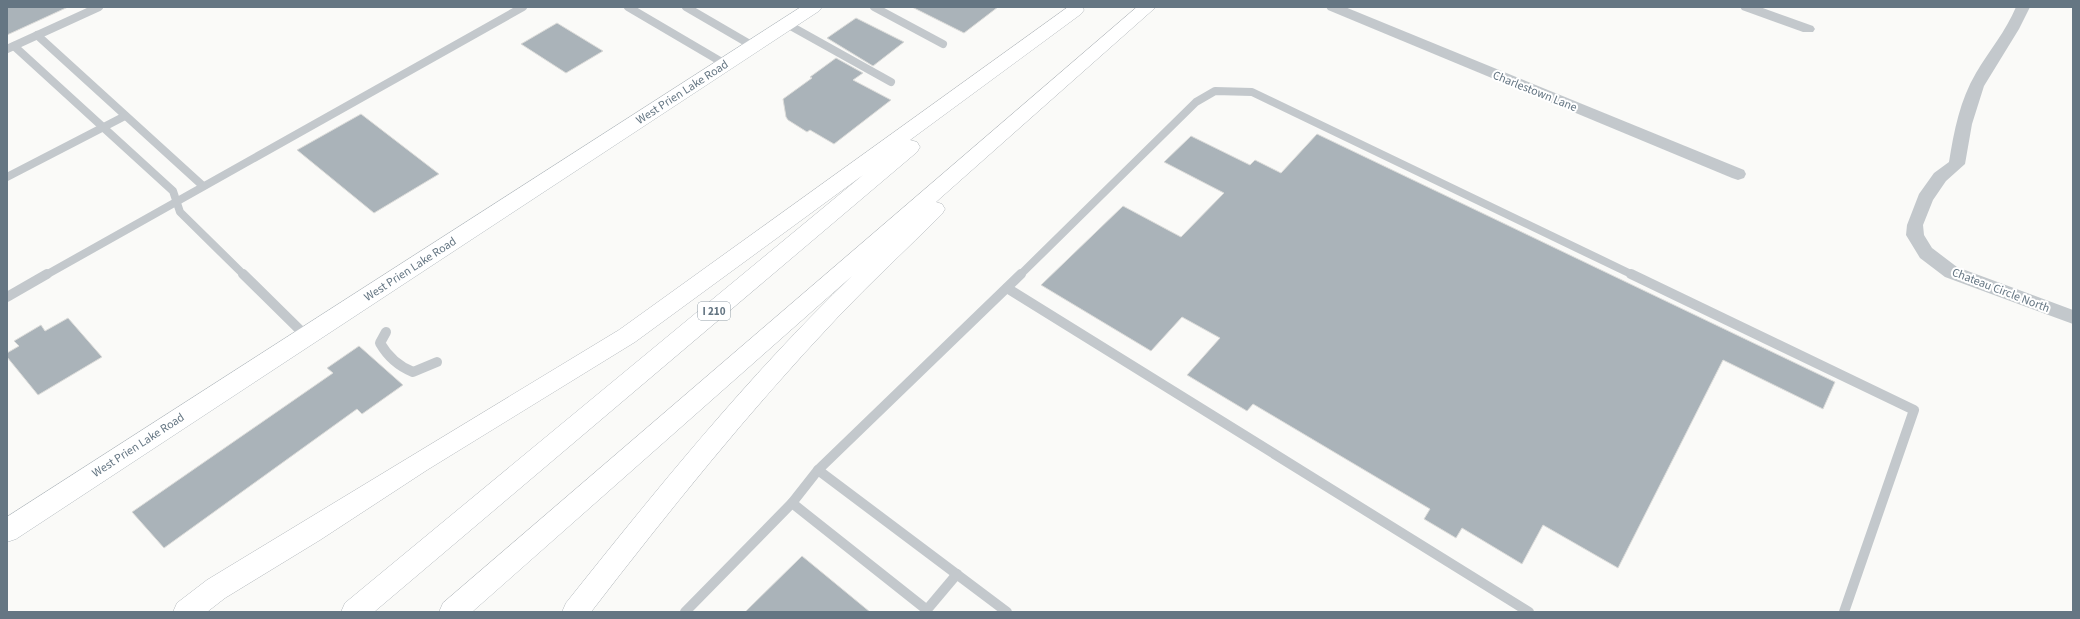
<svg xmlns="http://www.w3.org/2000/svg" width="2080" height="619" viewBox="0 0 2080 619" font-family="'Source Sans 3',sans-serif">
<rect width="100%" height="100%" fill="#fafaf8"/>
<g fill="#aab3b9" stroke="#dcdcda">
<path d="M7,7h61l-61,28z"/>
<path d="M912,7h86l-34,26z"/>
<path d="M856,18l48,24 -31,24 -46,-28z"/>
<path d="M557,23l46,28 -37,22 -45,-29z"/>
<path d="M836,58l27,15 -10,7 38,20 -57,44 -24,-14 -3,2 -19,-12 -2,-3 -3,-18 29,-21 -2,-1z"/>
<path d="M361,114l78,60 -65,39 -77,-63z"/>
<path d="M1317,134l518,248 -12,27 -100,-49 -105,208 -75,-43 -21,39 -60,-36 -6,10 -32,-19 6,-10 -177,-105 -6,7 -60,-36 33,-37 -38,-21 -31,34 -110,-66 82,-79 58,31 43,-44 -60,-31 27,-26 59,29 5,-5 26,13z"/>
<path d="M68,318l34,39 -64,38 -31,-38v-4l12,-7 -5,-5 27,-16 4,6z"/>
<path d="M359,346l44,39 -41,29 -5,-5 -193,139 -32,-36 201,-139 -6,-5z"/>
<path d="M802,556l68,56h-125z"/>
</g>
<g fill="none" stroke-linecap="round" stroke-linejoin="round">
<g stroke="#b3babf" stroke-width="1">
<path id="secondary" d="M801,7h21l-3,4 -803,528 -9,3v-25z"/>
</g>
<g stroke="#b4b9bd" stroke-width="1">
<g id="highway">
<path d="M1068,7h14l2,3 -3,4 -171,126 7,2 3,5 -3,5 -543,460h-33l4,-9 518,-428 -228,167 -208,128 -107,70 -95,58 -18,14h-34l4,-9 30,-23 412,-250z"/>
<path d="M1137,7h19l-220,195 6,2 3,5 -3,5c-35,35 -71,68 -105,104 -88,93 -168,193 -246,294h-29l4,-9c90,-113 182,-227 286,-327l-380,336h-33l4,-9z"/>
</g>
</g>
<g stroke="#c3c8cc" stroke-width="8">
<path d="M628,7l97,57"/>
<path d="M686,7l67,39"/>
<path d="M874,7l69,37"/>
<path d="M787,24l104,58"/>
<path d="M37,35l166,151"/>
<path d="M14,46l159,145 7,21 64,63"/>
<path d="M7,49l92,-42"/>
<path d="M7,177l118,-61"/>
<path d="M46,275l477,-268"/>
<path d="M1020,275l176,-173 19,-11 37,1 381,183"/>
</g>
<g stroke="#c3c8cc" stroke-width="10">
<path d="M243,274l63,62"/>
<path d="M1631,274l283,136 -70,202"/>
<path d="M1007,288l522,324"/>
<path d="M7,297l40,-23"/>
<path d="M386,332l-6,11c8,14 18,23 33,29l24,-10"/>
<path d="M792,503l26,-33"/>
<path d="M685,612l107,-109 135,107"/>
<path d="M925,612l32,-38"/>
<path d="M1007,612l-189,-142 203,-196"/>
</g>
<g fill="#c3c8cc" fill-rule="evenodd">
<path d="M1326,7h19l399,163 2,4 -2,4 -6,2 -6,-2 -404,-168z"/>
<path d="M1740,7h20l53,19 2,3 -2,3h-10l-61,-22z"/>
<path d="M2016,7h14l-11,22 -35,57 -12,38 -7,40 -19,17 -13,19 -10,25 1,10 8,13 25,19 116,43v14l-128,-47 -25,-19 -14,-23 1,-10 12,-31 15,-21 15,-11c5,-31 11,-62 27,-89 13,-22 30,-42 40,-66z"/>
</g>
<use href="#secondary" fill="#fff" fill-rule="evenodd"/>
<use href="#highway" fill="#fff" fill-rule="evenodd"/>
</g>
<g text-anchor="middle" stroke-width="4" stroke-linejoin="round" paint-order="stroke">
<rect fill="#fff" stroke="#939fa8" stroke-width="1" x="698" y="302" width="32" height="18" rx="3"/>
<g font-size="11" font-weight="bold" fill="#657683">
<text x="714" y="315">I 210</text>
</g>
<g font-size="12" fill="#657683" stroke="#fff">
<text transform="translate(1535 91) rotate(22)" y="4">Charlestown Lane</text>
<text transform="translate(682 92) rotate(-33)" y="4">West Prien Lake Road</text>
<text transform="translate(410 269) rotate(-33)" y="4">West Prien Lake Road</text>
<text transform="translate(2001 290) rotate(21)" y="4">Chateau Circle North</text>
<text transform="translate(138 445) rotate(-33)" y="4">West Prien Lake Road</text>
</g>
</g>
<rect width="2080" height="619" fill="none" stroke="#657683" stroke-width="16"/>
</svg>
